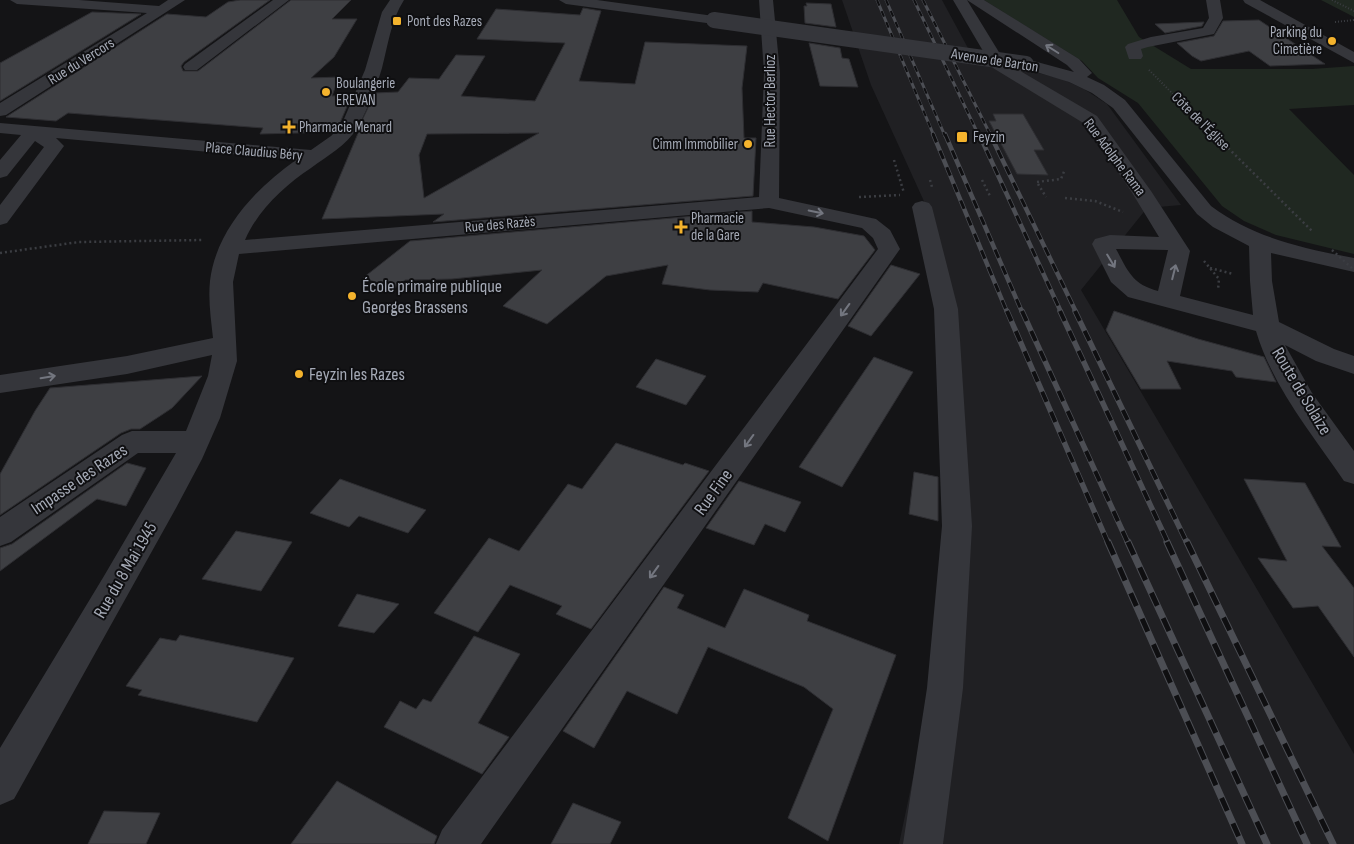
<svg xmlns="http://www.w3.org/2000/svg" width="1354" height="844" viewBox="0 0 1354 844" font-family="'Sofia Sans Condensed',sans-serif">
<rect width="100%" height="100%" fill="#141416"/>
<path fill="#202023" d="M842,0h100l27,50 42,16 51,13 22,10 23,15 74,101 -34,3 -66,82 273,464v90h-455l69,-327 -35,-296 -62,-136z"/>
<g fill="#202821">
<path d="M984,0h133l22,37 52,32h121l42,-3v39l-65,4 65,66v79l-78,-19 -32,-14 -22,-15 -84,-103 -40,-25 -16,-17z"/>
<path d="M1321,0h33v17z"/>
</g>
<g fill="#3e3f43" stroke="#2e2e32" fill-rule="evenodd">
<path d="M240,0h30l-86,62 -3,4 2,5h15l93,-71h60l-19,19h25l-23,38 -23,21 28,-1 -7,19 20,-1 -13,30 -6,7 -73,2 3,-6 -195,-15 -12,8 -50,-4 161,-103 39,3 22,-15z"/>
<path d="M806,3l25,1 5,23 -31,-4 -1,-17h3z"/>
<path d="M583,8l18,3 -22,70 56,3 10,-42 102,4 -5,42 2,50h12l-3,58 -320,26 11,-8 -122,5 37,-88h-2l18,-38 23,-1 11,-14 30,1 17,-24 29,1 -24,40 74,5 30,-58 -88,-4 19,-30 84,6zM539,133l-115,65 -5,-43 8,-21z"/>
<path d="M92,12l49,2 -141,87v-38z"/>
<path d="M1259,20l66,44 -55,2 -21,-15 -48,10 -9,-5 -15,-13 37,-7 9,-15z"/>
<path d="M1204,22l-2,4 -37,7 -10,-9z"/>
<path d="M809,43l31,5 2,10 7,1 9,28 -38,-1z"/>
<path d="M993,114h30l21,36h-10l14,25 -31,-1 -28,-53h7z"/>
<path d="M752,211v11l62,5 50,9 11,14 -37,49 -75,-16 -5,9 -48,-2 -48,-6 6,-19 -62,11 -59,48 -44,-18 39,-36 -90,9 -47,1 -10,8 -32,-10 47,-37z"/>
<path d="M891,265l29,9 -49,62 -23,-10z"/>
<path d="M1114,311l84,28 66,18 12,25 -40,-5 -4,-6 -65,-10 14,28h-40l-35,-59z"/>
<path d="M874,357l39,15 -71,115 -43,-20z"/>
<path d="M656,359l50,17 -20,29 -50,-18z"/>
<path d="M202,376l-30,32 -12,8 -20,13h-9l-10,4 -121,82v-41l35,-63 15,-23z"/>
<path d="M616,443l67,22 2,-2 24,8 -118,158 -35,-15 6,-8 -52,-21 -32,47 -44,-19 55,-75 30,13 49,-67 14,5z"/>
<path d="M127,463l19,5 -20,38 -29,-7 -97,72v-23l12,-4z"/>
<path d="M914,472l24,5v44l-29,-7z"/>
<path d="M340,479l86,31 -18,23 -49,-17 -10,11 -39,-14z"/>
<path d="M1244,479l61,4 36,64 -19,-1 32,42v69l-36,-51 -25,2 -35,-50 29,3z"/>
<path d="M739,481l62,21 -16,30 -20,-8 -11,21 -48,-17z"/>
<path d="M236,531l56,11 -31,49 -59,-12z"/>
<path d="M664,587l20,8 -7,13 48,20 19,-39 65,26 -2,6 89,34 -68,186 -40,-23 45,-109 -29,-22 -96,-40 -31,67 -50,-23 -33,57 -31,-17z"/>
<path d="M357,594l42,10 -25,29 -36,-7z"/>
<path d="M180,635l114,23 -37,64 -119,-27 4,-5 -16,-4 34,-48 16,3z"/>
<path d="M474,636l46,18 -42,69 31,14 -27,37 -98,-47 16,-26 16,8 7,-10 8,3z"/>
<path d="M337,781l100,55 -3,8h-143z"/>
<path d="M573,803l48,19 -11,22h-59z"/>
<path d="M104,811l56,2 -14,31h-58z"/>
</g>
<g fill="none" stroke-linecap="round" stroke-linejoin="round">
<g stroke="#3b3d42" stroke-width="2" stroke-dasharray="1 2" stroke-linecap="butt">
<path d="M1332,0l22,11"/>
<path d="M1335,22l19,-2"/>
<path d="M1149,70l66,66"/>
</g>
<g stroke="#3b3d42" stroke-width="2.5" stroke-dasharray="2 3" stroke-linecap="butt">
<path d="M1214,134l99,98"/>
<path d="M894,160l10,33"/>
<path d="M930,180l2,7"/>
<path d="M982,180l8,16"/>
<path d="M1037,182l24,-3 4,-10"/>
<path d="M1038,184l8,13"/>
<path d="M859,197l41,-2"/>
<path d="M1065,198l30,3 28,11"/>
<path d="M0,253l79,-11 125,-2"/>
<path d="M1204,261l15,18 -1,11"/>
<path d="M1210,268l23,6"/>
</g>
<g fill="#35363b" fill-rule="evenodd">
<path d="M10,0h69l80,6 9,-6h17l-179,115 -6,1v-13l147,-90 -130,-9z"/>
<path d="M273,0h16l-92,70h-12l-2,-3 2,-3z"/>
<path d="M390,0h14c-13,20 -16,45 -22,68 -5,17 -16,46 -25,60 -11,18 -30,28 -46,40 -27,18 -53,42 -66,72l514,-43 5,-124 -5,-73h14l7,73 -1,125 97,21 14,11 10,19 -419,595h-45l6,-14 436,-581 -5,-11 -11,-10 -93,-20 -530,46 -6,28 4,79 -17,57 -18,41 -26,49 -162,291 -14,6v-57l104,-172 72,-123h-38l-127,89 -11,4v-29l122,-82 10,-4h54l22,-55 4,-21 -85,19 -127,19v-18l127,-19 86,-18c-2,-19 -5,-38 -3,-57 6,-51 46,-93 86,-121l-240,-22 8,8 -57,77 -7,2v-20l44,-58 -9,-6 -28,35 -7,2v-18l21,-25 -21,-2v-10l311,27 20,-14 10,-10 24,-56 17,-58z"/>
<path d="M559,0h38l117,16 5,1 2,3 -2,3 -5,1 -148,-20z"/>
<path d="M953,0h31l95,59 13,14 -5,4 17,8 21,15 86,106c43,32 91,42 143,52v14l-83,-19 1,28 7,41 55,27 20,7v18l-38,-13 -31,-16 27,48 42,58v33l-10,-3c-32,-47 -72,-95 -88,-150l-128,-34 -17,-15 -19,-38 3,-5 15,-4 49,2 -28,-46 -46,-67 -92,-56zM967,0l100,65 7,7 -48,-13 -6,2 -2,3 2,3 49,15 23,11 21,15 84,106 16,13 36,19 1,35 3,34 -73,-19 10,-45 -39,-60 -54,-75 -92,-54zM1116,249l52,1 -10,41c-26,-7 -30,-20 -42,-42z"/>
<path d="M1206,0h14l3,18 -9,16 -66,13 -7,2 2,7 -2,3h-12l-4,-12 3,-3 23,-7 52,-9 6,-10z"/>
<path d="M1243,0h17l94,52v11l-109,-60z"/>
<path d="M922,201l7,2 3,4 26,102 14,217 -9,162 -20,156h-40l24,-156 15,-162 -8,-217 -22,-102 3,-4z"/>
</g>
<g stroke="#4c4e54" stroke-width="3">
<g id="rail-far3">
<path d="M877,0l57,136"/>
<path d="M886,0l59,136"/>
<path d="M914,0l65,136"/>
<path d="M923,0l68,136"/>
</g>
</g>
<g stroke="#4c4e54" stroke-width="4.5">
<g id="rail-far2">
<path d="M933,134l74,178"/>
<path d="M945,134l77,178"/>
<path d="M979,134l82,178"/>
<path d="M990,134l86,178"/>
</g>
</g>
<g stroke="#4c4e54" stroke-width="5.5">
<g id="rail-far1">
<path d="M1007,311l101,232"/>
<path d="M1022,311l106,232"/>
<path d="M1060,311l108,232"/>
<path d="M1075,311l112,232"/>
</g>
</g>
<g stroke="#4c4e54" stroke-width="7">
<g id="rail">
<path d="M1108,542l134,302"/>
<path d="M1128,542l139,302"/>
<path d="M1167,542l140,302"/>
<path d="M1187,542l146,302"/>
</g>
</g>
<use href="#rail-far3" stroke="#0f0f11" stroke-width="2" stroke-dasharray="6" stroke-linecap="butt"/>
<use href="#rail-far2" stroke="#0f0f11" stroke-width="3" stroke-dasharray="9" stroke-linecap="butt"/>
<use href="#rail-far1" stroke="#0f0f11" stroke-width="4" stroke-dasharray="11" stroke-linecap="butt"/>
<use href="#rail" stroke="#0f0f11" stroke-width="5" stroke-dasharray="14" stroke-linecap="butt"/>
<path stroke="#3b3d42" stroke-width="2.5" stroke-dasharray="2 3" stroke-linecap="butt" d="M1332,250l22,20"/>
<path stroke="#35363b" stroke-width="16" d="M714,20l312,44"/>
</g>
<defs><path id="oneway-shaft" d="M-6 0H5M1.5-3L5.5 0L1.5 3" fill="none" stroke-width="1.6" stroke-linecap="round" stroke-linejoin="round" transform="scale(1.25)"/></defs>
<g stroke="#73767f">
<use href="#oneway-shaft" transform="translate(1052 49) rotate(-148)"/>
<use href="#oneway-shaft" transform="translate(816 212) rotate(12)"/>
<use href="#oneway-shaft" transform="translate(1111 261) rotate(59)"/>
<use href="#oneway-shaft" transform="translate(1174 272) rotate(-76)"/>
<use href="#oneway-shaft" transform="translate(845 310) rotate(126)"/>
<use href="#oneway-shaft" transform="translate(48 377) rotate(-9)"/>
<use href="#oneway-shaft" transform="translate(749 441) rotate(126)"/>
<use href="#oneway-shaft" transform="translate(654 572) rotate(126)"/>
</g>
<g fill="#f4b32d" stroke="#0f0f11" stroke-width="2">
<rect x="392" y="16" width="10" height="10" rx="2.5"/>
<circle cx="1332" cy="41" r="5"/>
<circle cx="326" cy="92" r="5"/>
<path d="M286.5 119.5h5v5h5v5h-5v5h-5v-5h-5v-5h5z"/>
<rect x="956" y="131" width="12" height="12" rx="2.5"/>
<circle cx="748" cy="144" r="5"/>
<path d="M678.5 219.5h5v5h5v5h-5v5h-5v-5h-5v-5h5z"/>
<circle cx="352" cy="296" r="5"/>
<circle cx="299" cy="374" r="5"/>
</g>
<g text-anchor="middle" stroke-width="4" stroke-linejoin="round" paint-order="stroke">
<g font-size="15" fill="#a5aab6" stroke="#0f0f11" text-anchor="start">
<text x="407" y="26">Pont des Razes</text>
<text x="1322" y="37" text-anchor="end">Parking du<tspan x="1322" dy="17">Cimetière</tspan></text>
<text x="336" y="88">Boulangerie<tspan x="336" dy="17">EREVAN</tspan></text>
<text x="299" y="132">Pharmacie Menard</text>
<text x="973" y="142">Feyzin</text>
<text x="738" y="149" text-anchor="end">Cimm Immobilier</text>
<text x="691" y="223">Pharmacie<tspan x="691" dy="17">de la Gare</tspan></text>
</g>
<g font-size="15" fill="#a5aab6" stroke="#0f0f11">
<text transform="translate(995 60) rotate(9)" y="5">Avenue de Barton</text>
<text transform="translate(81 61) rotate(-32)" y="5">Rue du Vercors</text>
<text transform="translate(770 101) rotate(-90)" y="5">Rue Hector Berlioz</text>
<text transform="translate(1201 121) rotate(45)" y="5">Côte de l'Église</text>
<text transform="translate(254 151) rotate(5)" y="5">Place Claudius Béry</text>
<text transform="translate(1115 157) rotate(53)" y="5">Rue Adolphe Rama</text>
<text transform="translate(500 224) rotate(-5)" y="5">Rue des Razès</text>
</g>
<g font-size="18" fill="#a5aab6" stroke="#0f0f11" text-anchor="start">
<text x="362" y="292">École primaire publique<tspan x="362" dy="21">Georges Brassens</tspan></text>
<text x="309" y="380">Feyzin les Razes</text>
</g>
<g font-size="18" fill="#a5aab6" stroke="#0f0f11">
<text transform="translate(1302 391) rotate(59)" y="6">Route de Solaize</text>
<text transform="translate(79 479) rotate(-34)" y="6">Impasse des Razes</text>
<text transform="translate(713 492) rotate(-54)" y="6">Rue Fine</text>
<text transform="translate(125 570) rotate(-60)" y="6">Rue du 8 Mai 1945</text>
</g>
</g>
</svg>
